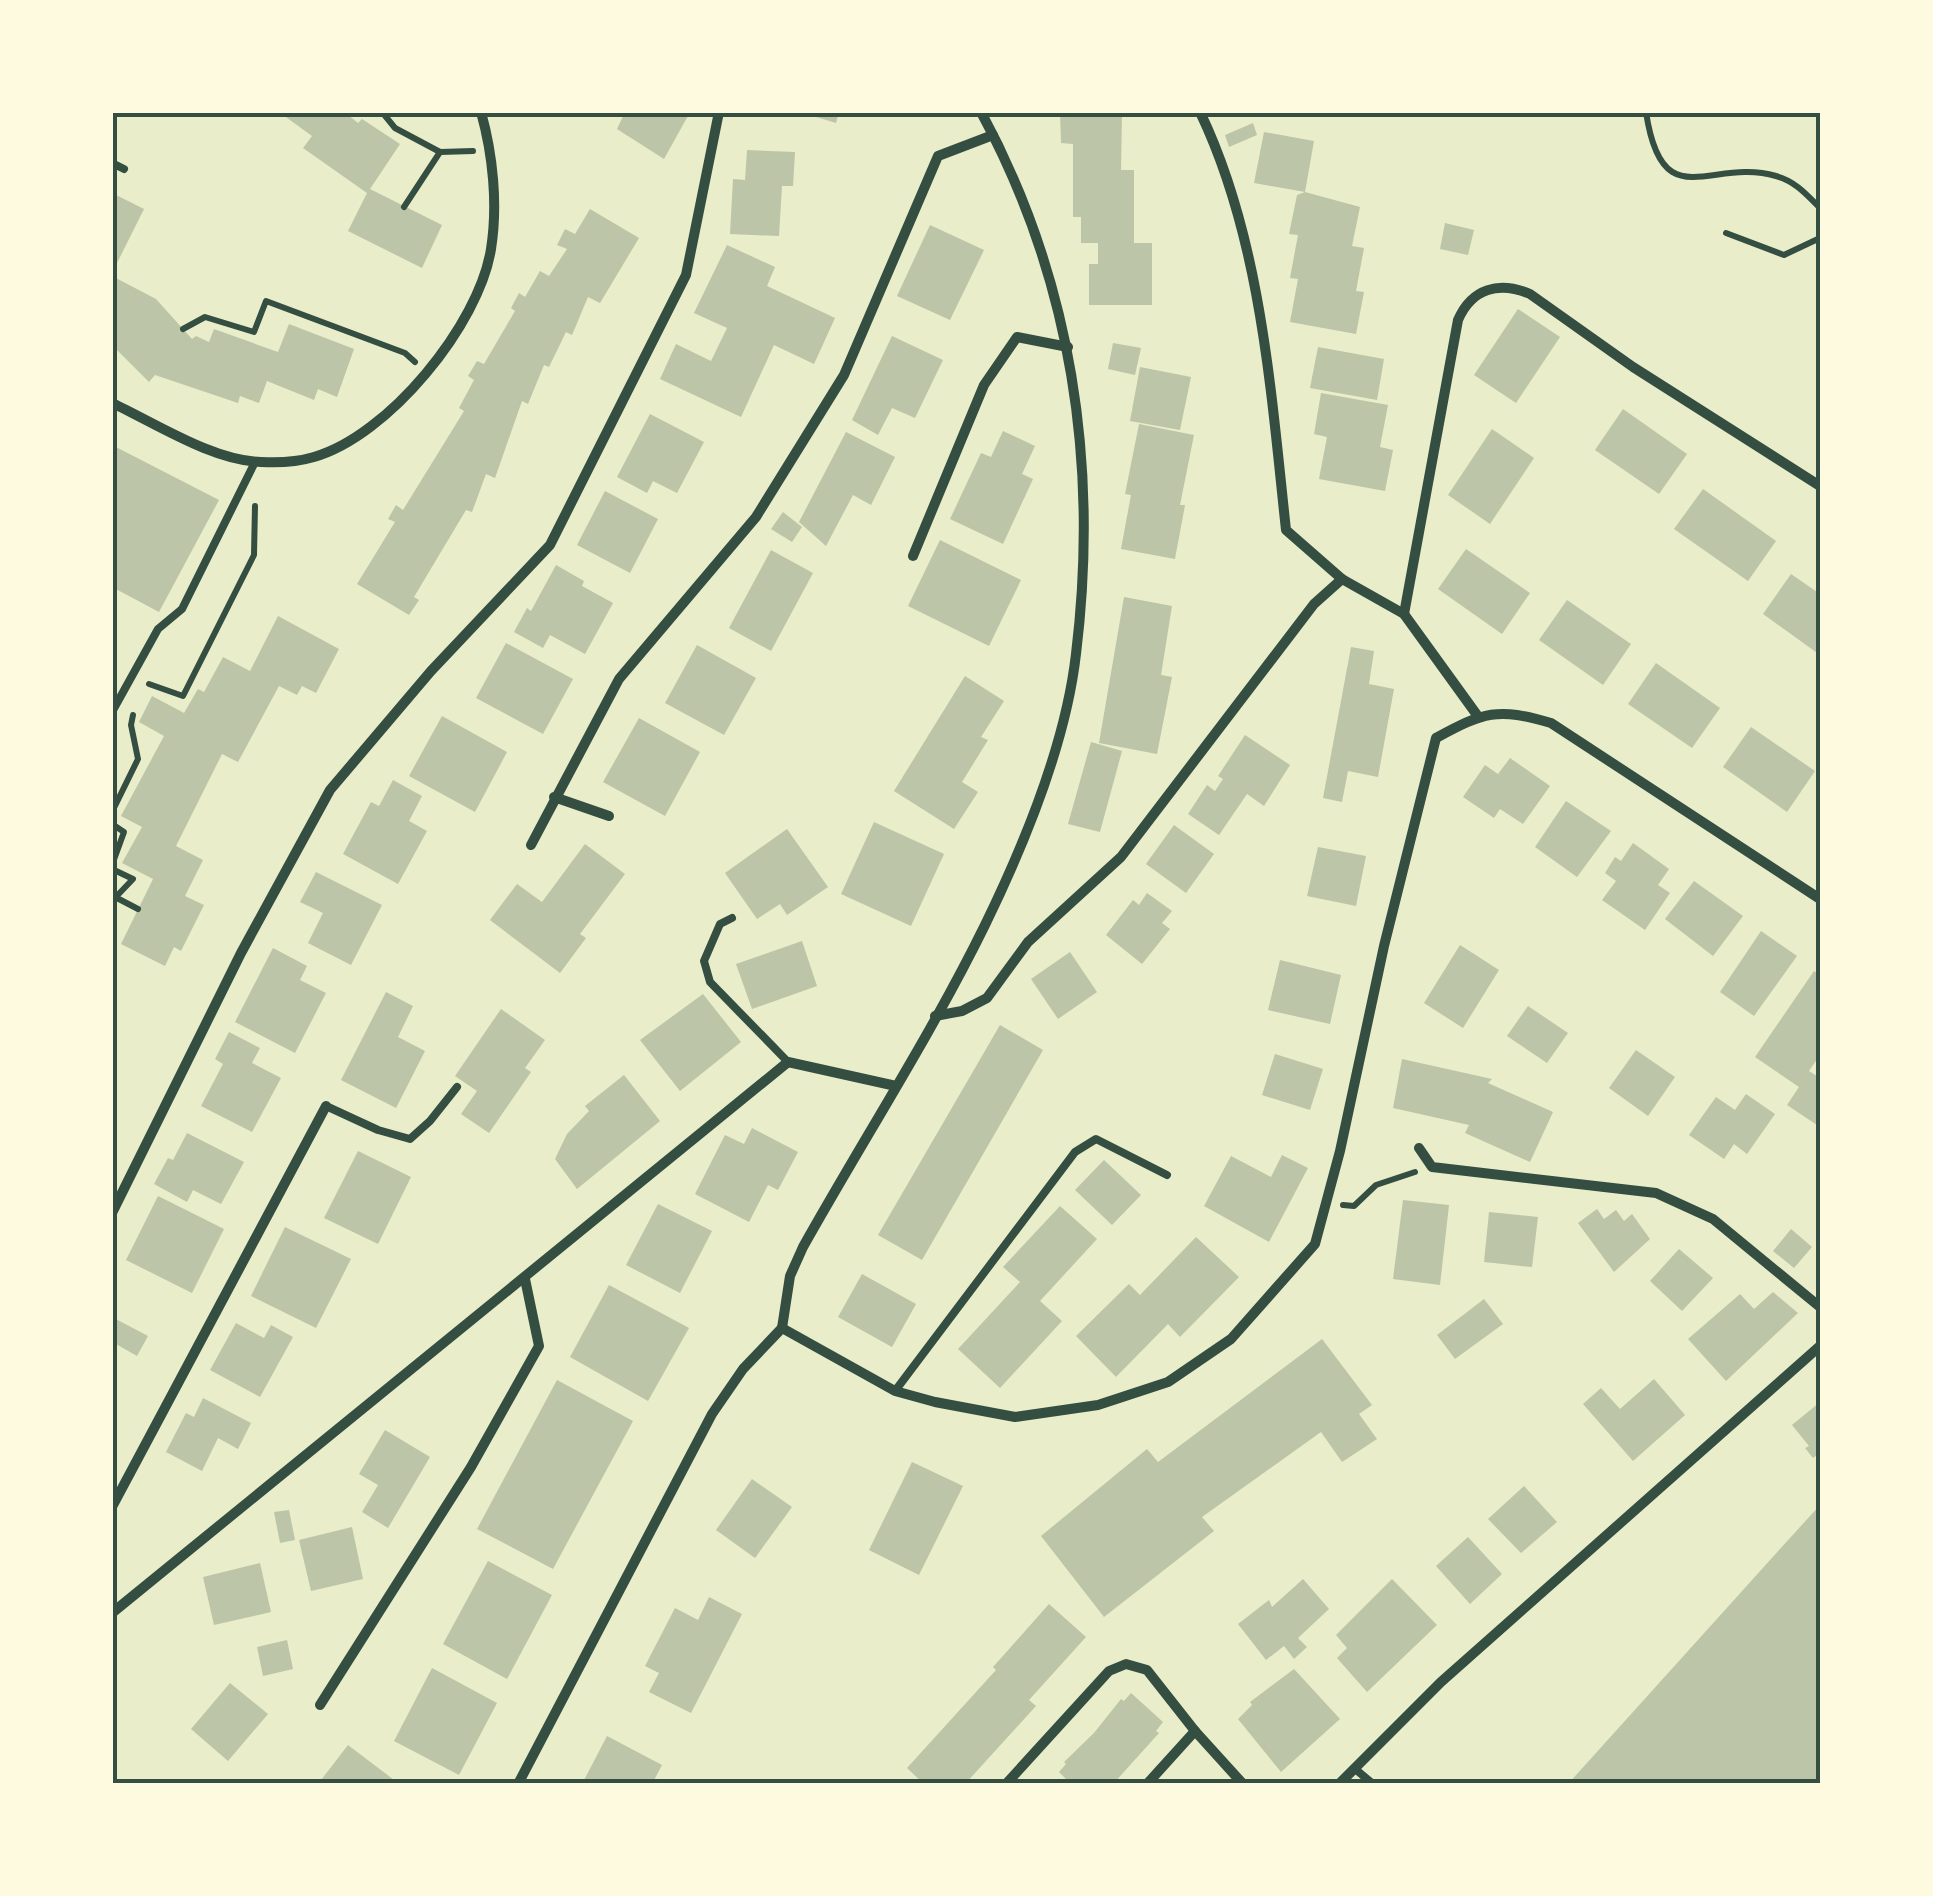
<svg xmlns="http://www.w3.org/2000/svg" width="1933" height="1896" viewBox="0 0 1933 1896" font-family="'Fira Sans Condensed',sans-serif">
<rect width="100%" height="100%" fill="#e9edc9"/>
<g fill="#bcc5a7">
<path d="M279,112h71l-2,3 10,8 4,-4 38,25 -30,45 72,36 -20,43 -74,-37 19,-38 -64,-45 9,-12z"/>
<path d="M625,112h62l2,2 -25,45 -47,-30z"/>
<path d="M800,112h39l-3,11z"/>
<path d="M1060,112h62l-1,58h13v73h18v62h-63v-41h9v-21h-17v-26h-8v-73l-12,-1z"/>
<path d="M1253,123l4,12 -28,12 -4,-12z"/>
<path d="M1264,132l50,9 -9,51 55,15 -8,39 12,2 -8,43 8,1 -8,42 -66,-12 8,-43 -8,-1 8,-43 -9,-1 8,-39 8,-3 -51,-9z"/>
<path d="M747,150l48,2 -2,34h-11l-3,50 -49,-2 3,-55 12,1z"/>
<path d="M112,193l32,16 -32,64z"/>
<path d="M590,209l49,29 -39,65 -12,-6 -16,38 -6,-3 -17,35 -5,-2 -16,39 -6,-3 -27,77 -9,-4 -14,38 -6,-2 -52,87 5,3 -10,15 -52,-31 38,-62 -7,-3 8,-14 7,5 61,-99 -5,-3 15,-28 -6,-4 9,-15 7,3 31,-53 -4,-3 8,-15 6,4 15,-26 9,5 18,-27 -10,-4 8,-16 10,5z"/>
<path d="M1445,223l29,7 -6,25 -28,-6z"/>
<path d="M930,225l54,25 -34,70 -53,-24z"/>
<path d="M727,245l48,22 -8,19 68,32 -21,46 -40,-19 -33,72 -81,-38 16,-35 35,17 16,-33 -33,-15z"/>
<path d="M112,276l44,23 36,40 4,-3 13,6 5,-13 64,23 11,-28 65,25 -17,48 -19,-8 -4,11 -47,-19 -8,22 -19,-7 -2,7 -83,-28 -6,7 -37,-37z"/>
<path d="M1518,309l42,28 -44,66 -42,-28z"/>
<path d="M892,336l51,24 -28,58 -23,-10 -14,27 -26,-15z"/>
<path d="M1113,343l28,5 -6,27 -27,-6z"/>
<path d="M1318,347l66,12 -7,41 -67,-12z"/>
<path d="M1140,367l51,10 -11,53 -50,-9z"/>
<path d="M1321,393l67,12 -8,42 13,3 -8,41 -66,-12 8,-42 -13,-3z"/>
<path d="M1623,409l64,45 -28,40 -64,-44z"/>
<path d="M650,414l54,28 -27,51 -24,-12 -6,12 -30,-16z"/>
<path d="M1139,424l55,11 -14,70h5l-10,54 -54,-10 10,-54 -6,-1z"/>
<path d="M1492,429l42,29 -44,66 -42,-29z"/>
<path d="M1003,431l32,15 -13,28 11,5 -30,65 -53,-25 31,-66 10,4z"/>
<path d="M846,432l49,25 -24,48 -18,-10 -27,51 -27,-24z"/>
<path d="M112,445l107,55 -60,112 -47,-25z"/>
<path d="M1703,489l73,52 -28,40 -74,-52z"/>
<path d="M605,491l53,28 -28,54 -53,-28z"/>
<path d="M783,512l19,15 -10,15 -21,-13z"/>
<path d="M940,540l81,40 -32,66 -81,-40z"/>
<path d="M1466,549l64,44 -28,41 -64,-45z"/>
<path d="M771,550l42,23 -42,78 -42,-23z"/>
<path d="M556,565l28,16 -2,5 31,17 -28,51 -35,-19 -7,13 -29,-16 13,-24 4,3z"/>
<path d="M1791,574l29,20v61l-57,-41z"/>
<path d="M1124,597l48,9 -11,69 11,2 -15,77 -58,-11z"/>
<path d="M1567,600l64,44 -28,41 -64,-45z"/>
<path d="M278,616l61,33 -23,44 -14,-7 -5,9 -18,-9 -41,76 -16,-8 -46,92 27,14 -18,36 19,9 -23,46 -7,-4 -9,19 -44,-22 32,-65 -31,-16 20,-36 -21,-11 43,-80 -25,-14 13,-26 32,17 14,-24 6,3 19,-35 27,14z"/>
<path d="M506,643l67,36 -30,55 -67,-36z"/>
<path d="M697,645l59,33 -32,57 -59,-32z"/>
<path d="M1351,647l23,4 -5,33 25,5 -16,88 -30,-6 -6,31 -19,-4z"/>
<path d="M1656,663l64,45 -28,40 -64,-44z"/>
<path d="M965,676l39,25 -23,36 7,3 -26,42 16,10 -24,37 -60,-38z"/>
<path d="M442,716l65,36 -32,60 -66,-36z"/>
<path d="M639,718l61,34 -35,64 -62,-34z"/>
<path d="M1751,727l64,44 -28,41 -64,-45z"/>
<path d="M1245,735l45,30 -26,41 -17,-12 -28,41 -31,-21 19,-29 8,6 8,-12 -5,-3z"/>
<path d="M1091,742l31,9 -22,81 -32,-8z"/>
<path d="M1510,758l40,28 -27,38 -23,-15 -6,9 -31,-21 22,-32 13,9z"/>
<path d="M393,780l29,16 -13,25 18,10 -29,53 -55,-30 28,-52 8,4z"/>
<path d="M1566,801l45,30 -34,46 -42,-30z"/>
<path d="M874,822l70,32 -33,72 -70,-32z"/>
<path d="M1174,825l40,29 -28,39 -40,-29z"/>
<path d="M787,829l41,58 -41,28 -7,-11 -23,15 -32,-46z"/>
<path d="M1633,843l36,26 -11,16 12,8 -25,37 -43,-30 14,-19 -11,-8 10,-16 6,4z"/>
<path d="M585,844l40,30 -45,60 6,4 -26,35 -70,-53 27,-36 25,18z"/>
<path d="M1318,847l48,9 -10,50 -49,-10z"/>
<path d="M316,872l66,33 -31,60 -43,-22 15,-30 -23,-11z"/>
<path d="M1694,881l49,35 -30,40 -48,-37z"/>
<path d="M1147,893l25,18 -10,12 8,6 -28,35 -36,-29 27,-35 6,5z"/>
<path d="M1761,931l36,25 -43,60 -34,-24z"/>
<path d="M802,941l15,45 -65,23 -16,-45z"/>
<path d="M1460,945l39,25 -36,58 -39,-25z"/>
<path d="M273,948l34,18 -7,14 26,13 -31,60 -60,-31z"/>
<path d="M1070,952l27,40 -39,27 -27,-40z"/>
<path d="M1280,960l61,15 -11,49 -62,-14z"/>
<path d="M1814,971l6,4v80l-11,16 11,7v49l-33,-22 12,-18 -44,-30z"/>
<path d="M386,992l27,14 -15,31 27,14 -29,57 -55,-28z"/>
<path d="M703,994l38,48 -61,49 -40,-51z"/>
<path d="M1528,1006l40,27 -21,30 -40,-27z"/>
<path d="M501,1009l44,31 -20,28 6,4 -42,61 -28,-19 16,-23 -22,-15z"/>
<path d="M1000,1025l43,25 -121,210 -44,-25z"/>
<path d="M229,1032l31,16 -8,15 29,15 -29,54 -51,-26 22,-42 -8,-5z"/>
<path d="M1636,1050l39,27 -27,39 -39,-28z"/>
<path d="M1275,1054l48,15 -13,41 -48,-15z"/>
<path d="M1402,1059l90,20 -4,4 65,29 -23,50 -65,-29 4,-8 -76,-17z"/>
<path d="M624,1075l36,46 -83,68 -22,-30 12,-25 22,-23 -4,-5z"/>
<path d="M1746,1094l29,20 -28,40 -13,-10 -10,15 -35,-24 27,-38 19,13z"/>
<path d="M752,1128l46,24 -20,38 -10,-5 -19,37 -54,-28 30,-59 19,9z"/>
<path d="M187,1133l57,29 -23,42 -28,-14 -6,12 -33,-18 14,-26 5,2z"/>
<path d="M358,1151l53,26 -33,67 -54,-26z"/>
<path d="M1282,1155l26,13 -39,74 -65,-36 27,-50 40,21z"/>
<path d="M1104,1160l37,35 -29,30 -37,-35z"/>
<path d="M158,1196l66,33 -32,64 -66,-33z"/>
<path d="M1403,1200l46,5 -9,80 -47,-6z"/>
<path d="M658,1204l54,27 -32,62 -54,-28z"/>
<path d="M1060,1206l37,33 -57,62 22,20 -62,67 -42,-39 62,-67 -17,-15z"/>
<path d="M1597,1209l7,10 12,-9 8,11 8,-7 18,25 -36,33 -36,-49z"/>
<path d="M1489,1212l49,5 -6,50 -48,-5z"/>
<path d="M285,1227l66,32 -35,69 -65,-32z"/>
<path d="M1791,1229l21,18 -18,21 -21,-17z"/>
<path d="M1196,1237l43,40 -59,60 -12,-13 -52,53 -40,-41 53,-52 11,11z"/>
<path d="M1679,1249l34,29 -31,33 -32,-30z"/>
<path d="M862,1274l54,30 -24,43 -54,-30z"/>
<path d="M609,1285l80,43 -41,73 -78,-44z"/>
<path d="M1773,1292l25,21 -72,68 -38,-42 52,-45 14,15z"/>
<path d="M1484,1299l19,25 -48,35 -18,-24z"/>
<path d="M112,1317l36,19 -11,20 -21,-12 -4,6z"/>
<path d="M236,1323l28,15 7,-13 22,12 -33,60 -50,-27z"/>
<path d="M1322,1339l50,66 -13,9 18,25 -35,23 -21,-30 -119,85 12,14 -110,86 -63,-81 106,-87 11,13z"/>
<path d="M1654,1379l31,36 -52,46 -50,-57 18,-16 19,21z"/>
<path d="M557,1380l76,41 -80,148 -76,-40z"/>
<path d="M203,1398l48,25 -13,26 -20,-11 -16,33 -36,-19 20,-39 8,4z"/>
<path d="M1820,1402v58l-3,-5 -4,3 -8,-10 4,-2 -17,-21z"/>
<path d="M385,1430l45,27 -42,71 -26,-16 16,-27 -19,-11z"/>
<path d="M912,1462l51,24 -44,89 -50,-25z"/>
<path d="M752,1479l40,28 -37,51 -39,-28z"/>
<path d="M1524,1486l33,36 -36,31 -33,-34z"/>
<path d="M1820,1505v279h-252l212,-235z"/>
<path d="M289,1510l6,30 -15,3 -6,-31z"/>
<path d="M352,1527l11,52 -52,12 -12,-51z"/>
<path d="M1468,1537l34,37 -32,30 -34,-38z"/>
<path d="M488,1561l64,34 -45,84 -64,-35z"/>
<path d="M260,1563l11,49 -57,13 -11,-48z"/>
<path d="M1303,1579l26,30 -31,29 9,9 -13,12 -10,-13 -18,14 -28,-36 31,-24 3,7z"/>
<path d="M1392,1579l45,46 -70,67 -30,-34 10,-10 -11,-13z"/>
<path d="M709,1597l33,17 -51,99 -42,-21 10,-19 -14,-7 30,-58 23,12z"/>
<path d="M1049,1604l37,33 -57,63 7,6 -71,78h-41l-17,-16 89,-98 -3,-3z"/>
<path d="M287,1640l6,29 -30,7 -6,-29z"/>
<path d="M432,1668l65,35 -38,72 -65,-34z"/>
<path d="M1294,1669l46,50 -59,53 -43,-53 14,-14 -2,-3z"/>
<path d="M230,1683l38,31 -40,47 -37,-32z"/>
<path d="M1131,1693l32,29 -7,9 3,2 -46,51h-42l-12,-12 7,-8 -2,-2 30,-29 27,-34 3,2z"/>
<path d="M607,1736l55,29 -10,19h-70z"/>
<path d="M348,1745l46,35 -3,4h-73z"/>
</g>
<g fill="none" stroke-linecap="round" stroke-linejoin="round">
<g stroke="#344e41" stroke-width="6">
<path d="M382,112l13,16 45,24 33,-1"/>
<path d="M1646,112c16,107 65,45 130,64 19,5 31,19 44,32"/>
<path d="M404,207l36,-55"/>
<path d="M1726,233l58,22 36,-17"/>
<path d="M183,329l22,-12 49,15 12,-31 139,52 10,9"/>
<path d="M149,684l34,12 71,-141 1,-49"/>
<path d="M112,812l26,-53 -7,-34 2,-10"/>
<path d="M112,824l12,8 -12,33"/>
<path d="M112,869l21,10 -21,22"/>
<path d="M115,897l23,12"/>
<path d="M1343,1205l11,1 22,-21 39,-13"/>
</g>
<g stroke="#344e41" stroke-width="8">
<path d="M112,163l12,6"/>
<path d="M112,712l46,-83 24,-20 73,-147"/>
<path d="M732,918l-12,6 -16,37 6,21 78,80"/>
<path d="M326,1106l52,24 32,9 20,-18 27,-34"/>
<path d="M895,1391l180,-239 21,-13 71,36"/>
<path d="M1354,1768l19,16"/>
</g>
<g stroke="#344e41" stroke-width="10">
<path d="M1200,112c61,127 71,280 86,418l56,49 62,35 73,101"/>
<path d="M112,403c43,20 101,58 149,59 17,1 36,0 53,-5 74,-21 165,-132 177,-208 7,-44 2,-94 -10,-137"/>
<path d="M913,556l71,-171 33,-48 51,10"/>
<path d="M1404,614l54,-294c14,-32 41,-39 72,-26l103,73 187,119"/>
<path d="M554,797l55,19"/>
<path d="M531,845l88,-166 137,-162 88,-142 94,-219 55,-21"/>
<path d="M935,1016l27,-5 25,-13 41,-56 93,-85 193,-253 28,-25"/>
<path d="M1419,1148l13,19 224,26 57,26 107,88"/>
<path d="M112,1213l129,-260 89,-163 101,-119 119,-126 136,-270 33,-163"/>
<path d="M782,1328l113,63 40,11 80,15 83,-12 70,-23 63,-43 84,-95 25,-93 44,-205 52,-208c48,-26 61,-31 115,-15l269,176"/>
<path d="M782,1328l8,-52 13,-29c60,-107 128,-212 182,-322 39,-80 81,-183 91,-271 23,-189 -4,-374 -95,-542"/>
<path d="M112,1507l214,-401"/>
<path d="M112,1613l676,-551 108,24"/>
<path d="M320,1705l151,-238 68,-121 -14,-67"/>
<path d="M518,1784l194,-370 31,-45 39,-41"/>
<path d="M1006,1784l103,-113 17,-7 21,6 48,61 48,53"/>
<path d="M1147,1784l48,-53"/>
<path d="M1339,1784l102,-102 379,-336"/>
</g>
</g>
<rect width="1933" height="1896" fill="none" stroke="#fefae0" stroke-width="230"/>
<rect x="115" y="115" width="1703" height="1666" fill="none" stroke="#344e41" stroke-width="4"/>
</svg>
